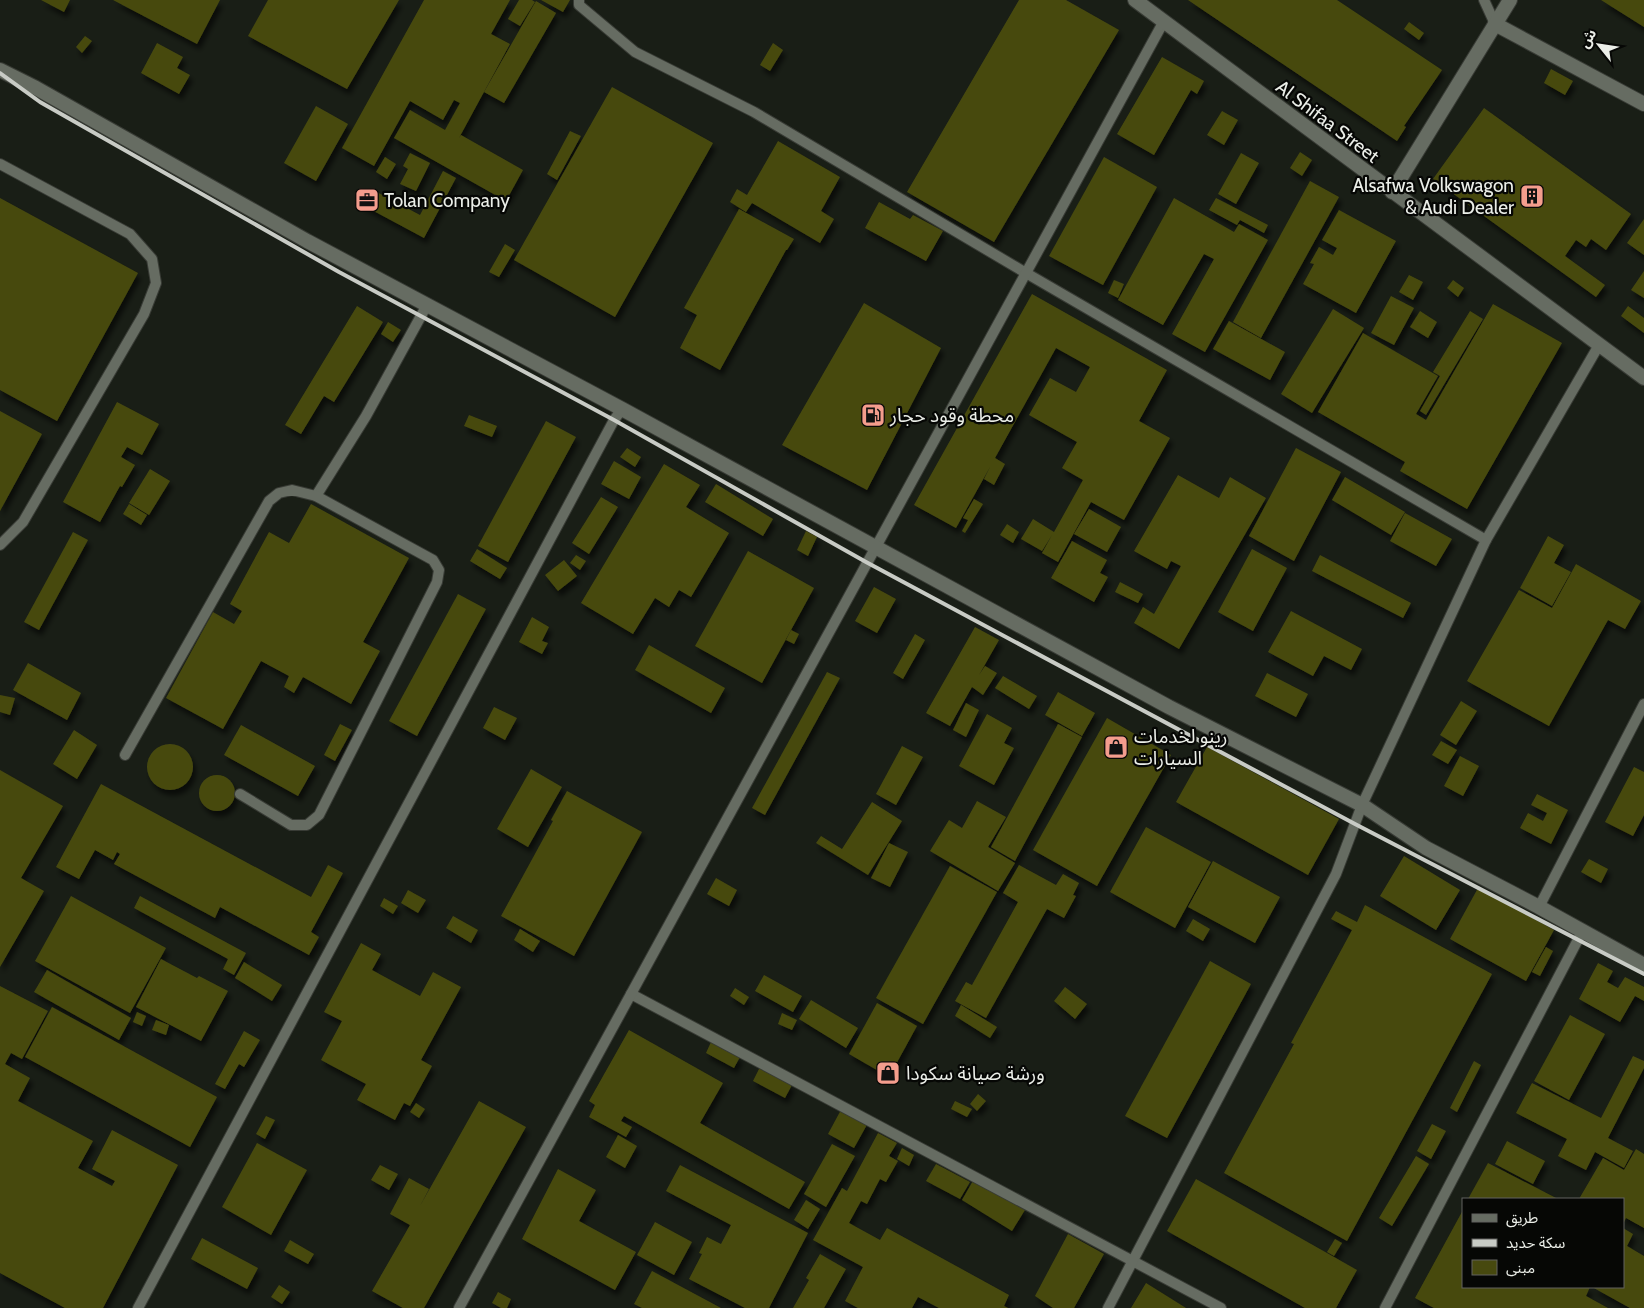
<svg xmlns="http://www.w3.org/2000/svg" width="1644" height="1308" viewBox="0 0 1644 1308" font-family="Cabin,'Noto Sans Arabic',sans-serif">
<defs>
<filter id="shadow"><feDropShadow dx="3" dy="5.5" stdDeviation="2.5" flood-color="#0009"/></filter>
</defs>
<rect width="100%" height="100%" fill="#191e16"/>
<g fill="#47490f" filter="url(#shadow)">
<path d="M41,0h29l-6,12z"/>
<path d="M113,0h107l-23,44z"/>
<path d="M268,0h131l-52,89 -99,-53z"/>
<path d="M424,0h86l-19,34 19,10 -51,94 2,-3 62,35 -17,31 -112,-63 16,-28 35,20 15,-27 -6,-3 -11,20 -33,-19 -36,65 -32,-18z"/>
<path d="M519,0h13l3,2 -15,24 -12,-7z"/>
<path d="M541,0h29l-7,12z"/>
<path d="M1019,0h47l53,30 -125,212 -87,-50z"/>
<path d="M1188,0h149l105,70 -38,56 2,1 -9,14z"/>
<path d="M1601,0h43v27z"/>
<path d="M536,1l20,12 -52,90 -20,-11z"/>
<path d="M1409,22l15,11 -5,7 -15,-11z"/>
<path d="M85,36l7,5 -10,12 -6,-6z"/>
<path d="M157,43l26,14 -6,11 13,7 -11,19 -38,-21z"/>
<path d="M773,43l10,7 -13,21 -10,-6z"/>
<path d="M1162,57l42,24 -7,13 -6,-4 -37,65 -37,-21z"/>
<path d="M1551,69l22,12 -8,14 -21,-12z"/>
<path d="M612,87l101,56 -98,174 -101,-57z"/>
<path d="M316,106l32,18 -32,57 -32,-18z"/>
<path d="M1484,108l147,106 -25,36 -15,-11 -5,8 -10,-7 -11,16 40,29 -9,12 -163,-118z"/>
<path d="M1222,111l16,9 -14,25 -17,-10z"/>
<path d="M570,131l11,5 -24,44 -10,-6z"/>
<path d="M778,141l62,36 -19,34 13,8 -14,24 -68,-40 -6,9 -16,-10 7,-13 10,6z"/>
<path d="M1300,152l12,8 -10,16 -12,-8z"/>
<path d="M410,153l20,10 -14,28 -16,-7 8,-15 -5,-3z"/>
<path d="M1241,153l18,10 -23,41 -18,-10z"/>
<path d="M385,157l11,7 -9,15 -11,-7z"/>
<path d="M1104,157l53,30 -54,98 -54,-29z"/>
<path d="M443,171l13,7 -32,60 -69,-37 5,-9 10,5 3,-7 47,25z"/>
<path d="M1310,181l29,16 -78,141 -28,-16z"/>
<path d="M0,198l138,75 -81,148 -57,-31z"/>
<path d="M1174,198l60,34 5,-8 29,16 -63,112 -33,-18 42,-75 -10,-5 -41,71 -45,-25z"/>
<path d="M1216,198l52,27 -4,8 -24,-13 -3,5 -28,-15z"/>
<path d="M879,202l31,17 3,-4 30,16 -17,30 -61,-33z"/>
<path d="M739,209l55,30 -7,11h-1l-66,120 -40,-22 17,-33 -13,-7z"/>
<path d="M1339,210l57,31 -40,72 -53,-29 11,-20 -4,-1 9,-16 14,8 4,-7 -15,-8z"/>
<path d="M1644,219v36l-17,-12z"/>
<path d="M505,244l10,6 -16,27 -10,-5z"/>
<path d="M1644,271v27l-13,-8z"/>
<path d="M1409,275l14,7 -10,18 -14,-8z"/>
<path d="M1114,280l10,4 -6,14 -10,-5z"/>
<path d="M1453,280l11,8 -6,9 -11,-9z"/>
<path d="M1032,294l135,76 -28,51 31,17 -46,82 -33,-18 -33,60 -16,-9 10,-18 -10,16 -21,-12 12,-20 21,13 29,-52 -21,-12 15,-26 -48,-27 21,-37 26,14 14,-25 -34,-19 -61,110 10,6 -11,21 -10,-6 6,-12 -34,61 -42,-23z"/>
<path d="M1391,296l23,12 -20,37 -23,-12z"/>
<path d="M864,303l77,45 -74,142 -85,-45z"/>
<path d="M1493,304l69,39 -95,166 -67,-38 5,-9 -87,-50 45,-79 75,43 -22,38 10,6z"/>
<path d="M357,306l26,16 -49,80 -10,-6 -23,38 -16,-9z"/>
<path d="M1628,306l16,12v15l-23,-17z"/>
<path d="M1333,309l31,19 -52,85 -31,-19z"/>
<path d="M1420,311l17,11 -9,16 -18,-11z"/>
<path d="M1470,311l13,8 -57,96 -6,-4 20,-35 -7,-4z"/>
<path d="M1229,321l56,31 -15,28 -57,-31z"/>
<path d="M388,322l13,8 -8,12 -12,-8z"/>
<path d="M117,402l42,22 -17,31 -15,-8 -6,10 14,8 -13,22 -2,-1 -20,36 -37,-20z"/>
<path d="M0,411l42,23 -42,77z"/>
<path d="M469,415l28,11 -5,11 -28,-11z"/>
<path d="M546,421l30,16 -68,125 -30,-16z"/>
<path d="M627,448l14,9 -6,10 -15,-10z"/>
<path d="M1296,448l45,24 -47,89 -45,-25z"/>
<path d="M614,461l27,16 -12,22 -28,-15z"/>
<path d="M664,464l36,21 -14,22 43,26 -38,64 -12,-7 -10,17 -14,-9 -22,36 -52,-31z"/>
<path d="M150,469l20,12 -21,34 -20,-12z"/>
<path d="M1178,475l41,23 11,-21 36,21 -87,151 -45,-26 9,-16 11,7 27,-48 -10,-5 -4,8 -33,-18z"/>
<path d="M1345,477l60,35 -14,23 -59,-35z"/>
<path d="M716,484l57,35 -10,17 -58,-34z"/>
<path d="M601,497l17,10 -29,47 -17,-11z"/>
<path d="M974,499l9,5 -18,29 -3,-2 6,-11 -5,-2z"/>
<path d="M129,504l18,11 -6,10 -18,-11z"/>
<path d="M311,504l98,54 -46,84 17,9 -29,53 -48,-27 -9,16 -10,-6 5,-11 -28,-15 -38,68 -57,-31 47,-86 21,12 8,-13 -12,-7 39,-72 20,11z"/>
<path d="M1089,509l32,18 -14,25 -33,-18z"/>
<path d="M1405,513l47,26 -16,27 -46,-25z"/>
<path d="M1007,524l12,8 -6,11 -13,-8z"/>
<path d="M806,531l11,6 -9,19 -11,-6z"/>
<path d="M73,532l15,8 -49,90 -15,-8z"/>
<path d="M1548,536l16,9 -10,18 17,9 -19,34 -32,-18z"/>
<path d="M1072,541l35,19 -7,13 8,4 -14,25 -43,-24z"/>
<path d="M477,549l30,19 -7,11 -30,-18z"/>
<path d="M1252,549l35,19 -34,63 -35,-19z"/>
<path d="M748,551l66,37 -52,95 -67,-37z"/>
<path d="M576,555l10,6 -6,9 -10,-7z"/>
<path d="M1320,555l91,48 -8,15 -91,-47z"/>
<path d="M564,560l13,16 -19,15 -13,-16z"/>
<path d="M1576,564l65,37 -16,28 -17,-9 -59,106 -82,-45 52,-91 33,18z"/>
<path d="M1120,582l23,12 -5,9 -23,-11z"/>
<path d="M874,587l22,12 -19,34 -22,-12z"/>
<path d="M458,594l28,15 -69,127 -28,-15z"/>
<path d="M1291,611l71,38 -11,21 -27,-14 -11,20 -45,-24z"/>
<path d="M532,617l17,10 -7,14 6,2 -6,11 -23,-12z"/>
<path d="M975,627l24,13 -20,35 6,-9 12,7 -14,22 -11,-8 -22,39 -24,-13z"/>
<path d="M791,630l8,4 -5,10 -8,-4z"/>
<path d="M915,634l10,6 -22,39 -10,-6z"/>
<path d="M649,645l76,43 -14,25 -76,-43z"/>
<path d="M28,663l53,30 -14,27 -54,-30z"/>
<path d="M827,672l13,6 -75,137 -13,-7z"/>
<path d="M1267,673l41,21 -12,23 -41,-21z"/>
<path d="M1003,676l34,20 -8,13 -34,-21z"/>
<path d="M1058,692l37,21 -13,23 -37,-21z"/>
<path d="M0,695l15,3 -5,17 -10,-3z"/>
<path d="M1461,701l16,10 -21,34 -16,-10z"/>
<path d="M966,703l13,7 -13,27 -13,-7z"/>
<path d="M494,707l23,11 -12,22 -22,-12z"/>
<path d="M987,714l25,14 -8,15 10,5 -20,37 -35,-19z"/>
<path d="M1107,718l64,37 -74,131 -64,-36z"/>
<path d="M340,724l12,6 -17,31 -11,-6z"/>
<path d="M1058,724l24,13 -67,124 -24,-14z"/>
<path d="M241,725l74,41 -17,30 -74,-41z"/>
<path d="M74,730l23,15 -20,34 -24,-15z"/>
<path d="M1441,741l16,9 -9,14 -16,-9z"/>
<circle cx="170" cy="767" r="23"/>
<path d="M902,746l21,11 -27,48 -20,-11z"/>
<path d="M1207,747l132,72 -31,56 -132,-73z"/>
<path d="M1460,756l19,10 -16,30 -19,-10z"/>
<path d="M1634,767l10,5v43l-11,21 -28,-14z"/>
<path d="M531,769l31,18 -34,60 -31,-18z"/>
<path d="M0,770l63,36 -42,72 23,13 -44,76z"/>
<circle cx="217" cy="793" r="18"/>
<path d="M101,784l210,113 17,-32 15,8 -32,59 8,5 -10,18 -89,-48 -5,11 -101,-54 6,-10 -3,-2 -4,8 -18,-10 -16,29 -23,-12z"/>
<path d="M567,791l75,41 -68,124 -73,-40 52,-95 -2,-1z"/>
<path d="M1537,794l31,16 -17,34 -31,-16 8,-15 15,8 4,-8 -16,-8z"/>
<path d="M977,801l29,16 -18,30 27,16 -17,28 -68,-40 19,-31 13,8z"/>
<path d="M872,802l30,19 -34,54 -52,-32 5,-7 21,13z"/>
<path d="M1146,827l65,35 -36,66 -65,-36z"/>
<path d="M889,843l19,9 -18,35 -19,-9z"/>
<path d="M1404,856l56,34 -24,40 -56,-34z"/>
<path d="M1589,859l19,10 -7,14 -20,-11z"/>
<path d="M1213,861l67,36 -25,46 -67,-36z"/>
<path d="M1019,865l37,20 7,-11 16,9 -6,12 3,1 -12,22 -17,-9 -61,109 -31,-17 11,-19 6,3 46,-83 -15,-9z"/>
<path d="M950,866l47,26 -74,132 -47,-26z"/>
<path d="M716,878l21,12 -8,16 -22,-12z"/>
<path d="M1478,888l76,42 -28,51 -76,-42z"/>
<path d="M408,890l18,10 -8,13 -17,-10z"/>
<path d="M71,896l95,52 -36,65 -95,-52z"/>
<path d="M140,896l106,57 -12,22 -11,-6 5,-10 -94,-51z"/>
<path d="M384,898l14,8 -5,8 -13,-8z"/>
<path d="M1365,905l127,69 -145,267 -123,-68 70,-129 -3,-1 61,-113 -21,-11 5,-8 21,11z"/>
<path d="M453,916l25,14 -7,13 -25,-15z"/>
<path d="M1193,919l17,10 -7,12 -17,-10z"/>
<path d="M520,929l20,12 -7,11 -19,-12z"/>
<path d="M361,943l20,11 -9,16 48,26 13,-24 28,15 -40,73 11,6 -22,40 -6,-3 -9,17 -38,-20 9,-16 -45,-24 21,-39 -18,-9z"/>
<path d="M1546,947l7,4 -13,25 -8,-4z"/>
<path d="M161,959l36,19 2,-2 29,15 -27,50 -65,-34z"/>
<path d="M1210,961l41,23 -84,154 -42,-22z"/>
<path d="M244,962l38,23 -10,16 -37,-23z"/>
<path d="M1598,963l15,8 -6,11 11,6 7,-11 19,10v14l-9,-5 -15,26 -41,-23z"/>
<path d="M47,970l84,48 -12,22 -85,-48z"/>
<path d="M764,975l38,21 -9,16 -38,-21z"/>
<path d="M0,986l48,25 -26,48 -11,-6 -6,11 25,14 -12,23 75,40 -15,27 34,18 3,-5 -23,-12 20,-39 66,35 -75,143h-38l-65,-35z"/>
<path d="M1065,987l22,17 -12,15 -21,-18z"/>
<path d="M735,988l14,9 -5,8 -14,-9z"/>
<path d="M811,1000l47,28 -12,20 -47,-29z"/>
<path d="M877,1003l40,23 -28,51 -40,-23z"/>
<path d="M961,1005l36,22 -7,11 -35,-22z"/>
<path d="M52,1007l165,90 -27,50 -165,-90z"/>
<path d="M137,1012l9,4 -4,10 -9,-4z"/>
<path d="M782,1013l15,7 -5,10 -14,-6z"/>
<path d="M1570,1015l35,19 -36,66 -35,-19z"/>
<path d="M156,1020l13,5 -3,10 -14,-5z"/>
<path d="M629,1030l94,53 -23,40 105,59 -16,27 -165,-93 -3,5 11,6 -6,10 -37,-20 6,-12 -6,-4z"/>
<path d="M244,1031l16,9 -16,27 -5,-3 -14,25 -10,-5z"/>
<path d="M711,1042l29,15 -6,11 -28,-15z"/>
<path d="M1633,1056l11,5v7l-36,70 25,13 -9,17 -29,-16 -9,18 -28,-14 9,-17 -51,-26 16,-30 69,35z"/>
<path d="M1474,1061l7,4 -24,47 -7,-4z"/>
<path d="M760,1067l32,18 -7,13 -32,-17z"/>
<path d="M978,1094l8,7 -9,10 -7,-7z"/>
<path d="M479,1101l47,26 -102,181h-21l-31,-17 38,-66 -20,-11 19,-36 20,11 -9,17z"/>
<path d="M955,1101l17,8 -5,8 -16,-8z"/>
<path d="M416,1103l9,6 -6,9 -9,-6z"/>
<path d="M842,1108l26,15 -14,25 -26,-14z"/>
<path d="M266,1116l9,4 -10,19 -9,-5z"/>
<path d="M1432,1124l14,7 -15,28 -14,-8z"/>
<path d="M878,1133l19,10 -8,13 9,5 -12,21 -6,-3 -13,25 -6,-3 -12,22 31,17 7,-12 122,67 -5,11 4,2h-69l-21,-11 -6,11h-54l-13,-7 18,-34 -50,-27 29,-52 5,3z"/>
<path d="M618,1135l19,11 -12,22 -19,-11z"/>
<path d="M1507,1141l38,20 -12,23 -38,-20z"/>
<path d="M257,1143l50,27 -36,65 -49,-28z"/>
<path d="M832,1144l23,12 -29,51 -22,-13z"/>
<path d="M902,1148l12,7 -5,11 -12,-7z"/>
<path d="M1636,1149l8,5v74l-18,-10 -3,6v-25h-44l24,-41 21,12z"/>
<path d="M1416,1156l13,8 -37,62 -13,-8z"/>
<path d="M1488,1163l70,36h-90z"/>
<path d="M936,1164l34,18 -10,17 -34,-18z"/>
<path d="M380,1165l18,9 -9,16 -18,-10z"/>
<path d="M680,1165l128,68 -39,75h-24l-56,-29 13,-25 -3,-1 8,-16 14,7 10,-19 -65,-34z"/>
<path d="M558,1169l38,21 -17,31 57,31 -21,38 -93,-51z"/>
<path d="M974,1179l51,31 -13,21 -50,-31z"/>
<path d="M1196,1179l161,91 -21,38h-31l-138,-77z"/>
<path d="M806,1200l14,9 -12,20 -14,-9z"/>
<path d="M1463,1210v77h127l-4,9 22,12h-174l-19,-10z"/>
<path d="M655,1222l37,20 -18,33 -37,-20z"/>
<path d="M1623,1228l10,6 -6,12 17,10v52h-14l-38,-21h31z"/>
<path d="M1068,1234l36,20 -30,54h-21l-18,-12z"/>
<path d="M202,1238l56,30 -11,21 -56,-30z"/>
<path d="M1335,1239l7,4 -8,13 -7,-4z"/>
<path d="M290,1240l24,14 -6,10 -24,-13z"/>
<path d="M820,1254l26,15 -22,39h-31l16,-28 -3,-2z"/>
<path d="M652,1271l69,37h-79l-8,-4z"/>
<path d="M1146,1283l40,25h-55z"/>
<path d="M279,1285l11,7 -8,12 -11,-7z"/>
<path d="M498,1292l13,7 -4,9h-6l-9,-5z"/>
</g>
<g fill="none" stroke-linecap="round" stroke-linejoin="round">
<g stroke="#383b35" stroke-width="12">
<g id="service">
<path d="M579,0v5l56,47 119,60 272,161 460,267"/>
<path d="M1484,0l11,24"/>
<path d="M0,164l130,70 22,25 4,24 -12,31 -121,208 -23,23"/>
<path d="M316,496l50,-80 61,-111"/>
<path d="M125,755l144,-254 10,-8 13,-3 24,6 117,64 6,10 -2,12 -118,233 -12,10h-16l-51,-31"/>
<path d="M1539,907l105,-203"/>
<path d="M631,994l590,314"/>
<path d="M138,1308l476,-888 8,-11"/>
<path d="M459,1308l705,-1287"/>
<path d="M1108,1308l228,-434 26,-69 124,-265 113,-195"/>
<path d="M1385,1308l197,-376"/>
</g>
</g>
<g stroke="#383b35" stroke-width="16">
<g id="minor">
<path d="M1495,24l149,80"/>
<path d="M1392,192l118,-192"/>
</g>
</g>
<g stroke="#383b35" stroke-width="16">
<g id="tertiary">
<path d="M1135,0l509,378"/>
<path d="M0,70l36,18 271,153 315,168 547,298 193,98 64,43 113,59 105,58"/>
</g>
</g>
<use href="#service" stroke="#666c62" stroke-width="10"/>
<use href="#minor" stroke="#666c62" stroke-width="14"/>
<use href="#tertiary" stroke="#666c62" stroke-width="14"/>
<path stroke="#c8cbc5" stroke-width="4" d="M0,73l40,29 299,170 275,148 252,142 489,262 289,150"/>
</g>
<defs>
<g id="building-square" transform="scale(1.25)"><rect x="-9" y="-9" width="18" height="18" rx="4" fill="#f49d8d" stroke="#060705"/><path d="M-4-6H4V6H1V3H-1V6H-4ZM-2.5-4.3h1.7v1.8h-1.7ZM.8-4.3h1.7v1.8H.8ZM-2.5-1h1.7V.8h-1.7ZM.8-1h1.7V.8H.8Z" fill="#111"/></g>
<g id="office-square" transform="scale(1.25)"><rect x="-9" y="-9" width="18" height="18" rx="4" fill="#f49d8d" stroke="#060705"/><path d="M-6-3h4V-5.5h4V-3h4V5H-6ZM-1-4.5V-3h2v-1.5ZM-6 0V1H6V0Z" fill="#111"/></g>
<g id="fuel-square" transform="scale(1.25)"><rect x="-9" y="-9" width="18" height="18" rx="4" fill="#f49d8d" stroke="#060705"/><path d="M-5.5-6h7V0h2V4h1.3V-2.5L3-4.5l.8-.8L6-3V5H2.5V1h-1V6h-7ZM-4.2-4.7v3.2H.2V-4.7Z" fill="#111"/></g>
<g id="shop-square" transform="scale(1.25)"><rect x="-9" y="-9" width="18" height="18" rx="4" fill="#f49d8d" stroke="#060705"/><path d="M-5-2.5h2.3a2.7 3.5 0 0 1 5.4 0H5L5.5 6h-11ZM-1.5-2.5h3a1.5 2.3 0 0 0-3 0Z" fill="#111"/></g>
</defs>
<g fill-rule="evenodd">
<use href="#building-square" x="1532" y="196"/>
<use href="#office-square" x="367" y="200"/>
<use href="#fuel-square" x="873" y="415"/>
<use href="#shop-square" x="1116" y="747"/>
<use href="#shop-square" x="888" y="1073"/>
</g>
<g text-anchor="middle" stroke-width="4.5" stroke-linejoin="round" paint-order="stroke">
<g font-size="19" fill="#ebeee8" stroke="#060705">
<text transform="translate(1328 121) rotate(37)" y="7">Al Shifaa Street</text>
</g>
<g font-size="19" fill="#ebeee8" stroke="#060705" text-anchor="start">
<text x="1514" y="192" text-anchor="end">Alsafwa Volkswagon<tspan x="1514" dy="22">&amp; Audi Dealer</tspan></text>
<text x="384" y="207">Tolan Company</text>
<text x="890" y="422">محطة وقود حجار</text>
<text x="1134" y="743">رينو لخدمات<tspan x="1134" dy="22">السيارات</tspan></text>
<text x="906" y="1080">ورشة صيانة سكودا</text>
</g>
</g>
<rect x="1462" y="1198" width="162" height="90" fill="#060705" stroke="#626360"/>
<rect x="1472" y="1214" width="25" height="8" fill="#666c62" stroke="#626360"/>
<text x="1506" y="1223" font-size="15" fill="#ebeee8">طريق</text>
<rect x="1472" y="1239" width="25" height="8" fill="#c8cbc5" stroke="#626360"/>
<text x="1506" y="1248" font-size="15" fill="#ebeee8">سكة حديد</text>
<rect x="1472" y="1260" width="25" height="15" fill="#47490f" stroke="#626360"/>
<text x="1506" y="1273" font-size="15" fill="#ebeee8">مبنى</text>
<g transform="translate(1599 45) rotate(300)" stroke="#060705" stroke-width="4" paint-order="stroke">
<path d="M0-4L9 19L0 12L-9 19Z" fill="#ebeee8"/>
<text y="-8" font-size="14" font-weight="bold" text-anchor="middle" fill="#ebeee8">ش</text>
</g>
</svg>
